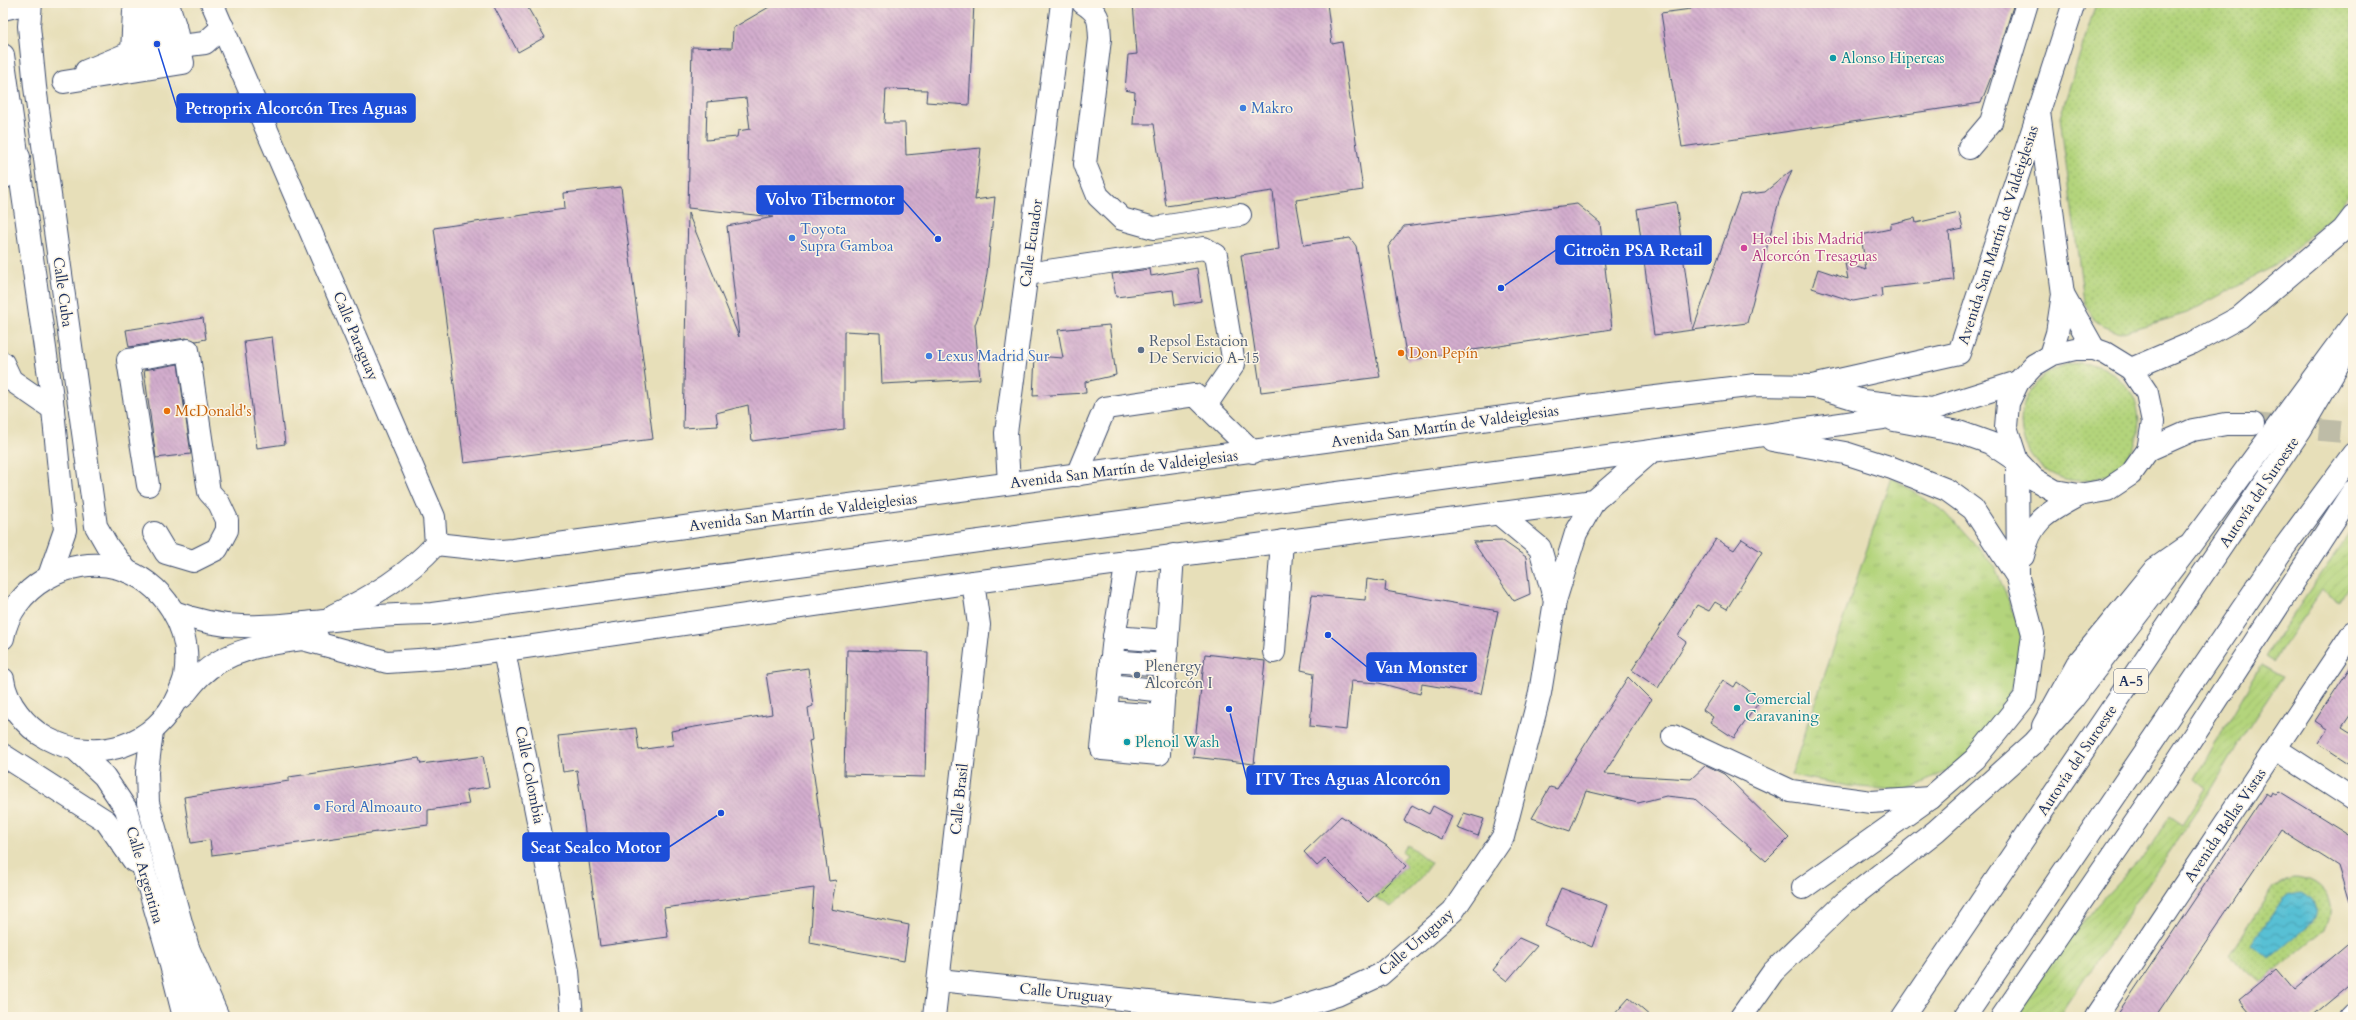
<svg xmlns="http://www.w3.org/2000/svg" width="2356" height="1020" viewBox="0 0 2356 1020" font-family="Cardo,serif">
<defs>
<pattern id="grass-dots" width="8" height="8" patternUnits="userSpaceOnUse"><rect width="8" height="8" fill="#b3d47c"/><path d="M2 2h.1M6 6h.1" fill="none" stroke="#99b66e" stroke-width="1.8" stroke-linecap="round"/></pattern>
<pattern id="park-tufts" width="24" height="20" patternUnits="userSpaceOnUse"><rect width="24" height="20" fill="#b3d47c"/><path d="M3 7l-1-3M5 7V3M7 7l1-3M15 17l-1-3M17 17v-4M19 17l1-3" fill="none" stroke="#99b66e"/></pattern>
<pattern id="garden-furrows" width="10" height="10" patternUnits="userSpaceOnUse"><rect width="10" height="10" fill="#b3d47c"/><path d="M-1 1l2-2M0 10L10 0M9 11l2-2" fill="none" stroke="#99b66e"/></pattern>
<pattern id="water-waves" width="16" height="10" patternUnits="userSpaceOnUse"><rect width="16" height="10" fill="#58c0d4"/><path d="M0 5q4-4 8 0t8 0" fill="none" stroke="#489caf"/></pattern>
<pattern id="building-back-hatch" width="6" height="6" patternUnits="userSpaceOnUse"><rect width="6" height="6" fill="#d3adcd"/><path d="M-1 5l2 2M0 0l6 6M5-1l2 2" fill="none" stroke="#aa8daa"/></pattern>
</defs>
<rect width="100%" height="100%" fill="#fcf5e5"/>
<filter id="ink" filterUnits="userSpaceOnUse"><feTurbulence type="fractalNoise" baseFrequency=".025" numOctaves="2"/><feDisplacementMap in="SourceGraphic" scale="8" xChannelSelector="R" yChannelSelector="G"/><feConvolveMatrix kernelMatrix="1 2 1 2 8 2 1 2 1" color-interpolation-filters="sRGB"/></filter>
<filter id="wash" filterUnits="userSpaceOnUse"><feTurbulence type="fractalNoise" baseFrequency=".012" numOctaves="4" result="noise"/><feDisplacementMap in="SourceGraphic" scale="16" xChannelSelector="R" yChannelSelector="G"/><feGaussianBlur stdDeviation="0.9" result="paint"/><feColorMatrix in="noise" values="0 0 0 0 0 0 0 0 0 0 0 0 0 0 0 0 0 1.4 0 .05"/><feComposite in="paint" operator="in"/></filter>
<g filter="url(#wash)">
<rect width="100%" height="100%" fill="#e7dfb9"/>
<g fill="url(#grass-dots)" stroke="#67826d">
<path d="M2096,3h257v186l-21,27 -56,49 -89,48 -67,20 -24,-10 -12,-21 -24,-185z"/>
<circle cx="2080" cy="422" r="59"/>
<path d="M1408,845l23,18 -14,19 -26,25 -17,-11 32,-29 -5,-6 5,-5 -4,-4z"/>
<path d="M2293,878c28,0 47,24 32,51l-64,53 -32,-27 44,-68z"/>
</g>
<path fill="url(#park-tufts)" stroke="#67826d" d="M1891,477l54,35 49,54 28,65 -4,42 -20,48 -24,32 -33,21 -36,17 -56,-5 -58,-11z"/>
<g fill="url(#garden-furrows)" stroke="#67826d">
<path d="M2353,528v52l-14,21 -17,-11 -49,71 -8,-5z"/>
<path d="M2261,665l21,12 -41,62 -28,48 -154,230h-45l34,-51 51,-63 48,-51 23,-37 13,9 23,-36 -11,-9z"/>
</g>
<path fill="url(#water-waves)" stroke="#3a7899" d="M2302,892c14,7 17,18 9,31l-42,36 -17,-15 30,-44 7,-6z"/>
<g id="blocks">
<g fill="url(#building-back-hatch)" fill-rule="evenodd">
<path d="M492,3h33l20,34 -27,15z"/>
<path d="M776,3h198l-5,102 -43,-3 1,-12 -41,-1 -2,34h21l1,32 75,-7 -6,52 20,-3 -8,76 -6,35 -6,17 5,54 -98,5 -2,-51 -36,-2v98l-92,12 -4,-36 -32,8 2,13 -35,2 5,-215 51,124 -12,-111 47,-9 -86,-9 4,-161 40,1 1,-20zM746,98l4,31 -12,2 -1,6 -31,3 1,-38z"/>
<path d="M1133,3h194l5,41 10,-2 21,148 -67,10 8,45 46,-7 6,8 24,131 -119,15 -20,-137 38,-6 -6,-58 -107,15 -12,-82h-21l2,-32 -10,-2 3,-35 9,-1z"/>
<path d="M1690,3h324l-21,69 -12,31 -299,44 -21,-134 30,-4z"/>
<path d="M1792,170l-13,31 -32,122 -93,12 -17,-126 39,-7 17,128 47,-135 25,-3z"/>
<path d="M621,187l32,252 -189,24 -30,-235 131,-19 -1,-16z"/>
<path d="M1577,204l23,19 12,106 -205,31 -19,-113 16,-21z"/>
<path d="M1959,213l4,16 -14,3 5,48 -73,8 1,8 -29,5 -41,-13 6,-19 30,10 -3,-16 21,7 -5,-35 29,-6v-5l25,-6 1,5z"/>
<path d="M1197,268l4,33 -26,4 -2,-15 -57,7 -4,-23 38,-5 1,7z"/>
<path d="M203,318l3,21 -10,2 -10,-3 -57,9 -3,-17z"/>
<path d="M1109,325l7,50 -31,7 1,11 -53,3 2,-40 28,2 -5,-28z"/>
<path d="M272,337l13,107 -28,4 -13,-107z"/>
<path d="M178,364l13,90 -35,4 -12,-88z"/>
<path d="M1716,539l18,11 8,-11 20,13 -35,57 -12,-7 -6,9 -12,-6 -19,31 8,6 -28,46 -26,-18z"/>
<path d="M1503,541l23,16 4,37 -16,7 -41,-59z"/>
<path d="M1367,579l19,3 -1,9 113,20 -17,83 -59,-10 -2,10 -41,-11 -28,-2 -5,49 -36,-4 4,-53 -13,-3 11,-75 53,5z"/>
<path d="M847,650l81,2 -3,125 -81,-2z"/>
<path d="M1205,654l60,7 -11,103 -61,-7z"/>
<path d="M2353,663v48l-11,16 11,7v32l-35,-23 9,-14 -12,-8z"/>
<path d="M808,668l5,38 -5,2 4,32 -3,1 20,140 7,-1 -5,29 78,16 -5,36 -94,-18 4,-55 -150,20 4,29 -68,9 -23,-176 -14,2 -5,-36 78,-8 3,22 34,-5 -2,-14 101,-17 -6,-40z"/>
<path d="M1628,677l23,23 -47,74 87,5 15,-14 18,9 65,64 -23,23 -71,-62 -29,-3 -28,7 -52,-12 -16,40 -38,-13 18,-31 7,2z"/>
<path d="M1723,680l11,7 3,-5 24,17 -27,39 -24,-16 3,-5 -10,-7z"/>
<path d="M483,756l6,31 -23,3 3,14 -41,6v15l-216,30 -2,-15 -19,3 -7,-46 105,-16v-4l130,-19 2,6z"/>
<path d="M2279,791l74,46v64l-4,1 -11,-36 -57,-36 -126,187h-39l150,-224 4,3 2,-4 4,2z"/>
<path d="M1412,805l17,9 4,-8 19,10 -10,23 -38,-18z"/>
<path d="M1464,813l20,6 -6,17 -21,-8z"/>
<path d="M1341,816l46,30 19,20 -38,36 -43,-43 -8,7 -13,-14z"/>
<path d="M1561,888l46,17 -15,42 -47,-21z"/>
<path d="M1519,938l18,8 -30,35 -14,-11z"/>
<path d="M2353,939v43l-42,35h-58l-14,-17 38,-31 17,20z"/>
<path d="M1629,998l22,19h-39z"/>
</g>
</g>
</g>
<g filter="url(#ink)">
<use href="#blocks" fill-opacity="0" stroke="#3a496c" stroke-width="1"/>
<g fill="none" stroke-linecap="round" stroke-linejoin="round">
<path stroke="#bebca7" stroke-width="22" stroke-dasharray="22 11" stroke-linecap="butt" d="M2253,424l100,9"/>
<g stroke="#3a496c" stroke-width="24">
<g id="minor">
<path d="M31,3l-2,23 6,61 61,439 12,21 19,24"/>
<path d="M212,3l222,514 2,27c-29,32 -63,52 -102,71"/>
<path d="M1083,3c17,11 16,17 17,36l-15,125 13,32 24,23 32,9 86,-13"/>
<path d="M3,9l25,-6"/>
<path d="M133,32l1,-21 35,-4 6,19"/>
<path d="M3,55l48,335 14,140 -16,46"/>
<path d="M86,71l46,-19 73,-9 18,-16"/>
<path d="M64,82l119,-19 -8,-37 -42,6 -1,20"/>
<path d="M1969,148l22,-26 36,-119"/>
<path d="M3,178l16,-21"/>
<path d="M1027,274l177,-26 12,7 18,109 -28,41"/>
<path d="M2063,294l31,55"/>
<path d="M2050,355l7,-22 6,-39 -24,-183 35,-108"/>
<path d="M3,363l8,17 42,29"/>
<path d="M1814,386l49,15 69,8 86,-27"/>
<path d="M1772,440l73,13 47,15 55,22 26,19 45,69"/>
<path d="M2148,450l45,-20 33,-6h27"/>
<path d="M1077,475l28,-67 90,-13 58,57"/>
<path d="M1009,483l-3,-50 56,-430"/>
<path d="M148,485l-20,-125 60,-10 21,142 10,11 8,17v10l-10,19 -24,12 -27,-8 -12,-20"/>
<path d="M1498,513l42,35 15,53 21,-68 18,-32"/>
<path d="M436,544l65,7 12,-1 1118,-150 125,-15 56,1 147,-33 80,-242"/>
<path d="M2023,556c8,-37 25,-44 56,-61"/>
<path d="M1127,561l-13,76 -8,75 56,4 11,-161"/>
<path d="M174,612c54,21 95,14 151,9 36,-4 71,-7 107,-7l1220,-163 231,-33 49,-9"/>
<path d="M1114,637l53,4"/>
<path d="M3,638c8,-51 68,-84 115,-70 46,14 75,60 67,108 -1,6 -4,12 -6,17 -22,53 -83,72 -133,45 -20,-11 -40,-35 -43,-59"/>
<path d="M302,639l85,23 63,-4 523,-76 621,-81 58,-50"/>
<path d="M504,651l64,320 4,46"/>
<path d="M1274,652l8,-111"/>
<path d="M1111,661l54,4"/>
<path d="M1109,685l55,6"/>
<path d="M182,697c6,-7 11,-14 18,-21 30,-30 78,-33 117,-39"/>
<path d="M1106,716l-2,14 56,5 1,-14"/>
<path d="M2043,726l34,-62 30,-36 48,-59 30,-21"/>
<path d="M1104,730l-2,19 57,5 1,-19"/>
<path d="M152,731l-5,41 1,31 40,145 16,69"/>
<path d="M1673,736l118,55 80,11 59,-4"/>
<path d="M75,749l29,27 22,33 42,144 16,64"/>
<path d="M2276,749l77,50"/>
<path d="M3,755l103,66 28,40"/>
<path d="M1803,888l127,-90 45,-39 50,-62 8,-63 -15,-56 -1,-117 -11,-34 2,-24 10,-21 16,-17 19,-11 22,-5h19l11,4 26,16 16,24 6,29 -5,28 -17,24 -24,16 -28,5 -24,-4 -21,-12 -17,-18 -27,-18 -31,-11 -65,-12"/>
<path d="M939,980l334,35 64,-20 43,-20 73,-64 50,-74 37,-144 15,-92"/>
<path d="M934,1017l45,-392 -6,-43"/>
<path d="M2096,1017l257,-385"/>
<path d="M2350,1017l3,-3"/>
</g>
</g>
<g stroke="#3a496c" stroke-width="24">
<g id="highway">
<path d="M2131,369l61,-26 48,-26 103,-87 10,-13"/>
<path d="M188,948l30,69"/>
<path d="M1741,1017l32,-45 71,-69 92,-72 98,-88 38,-43 119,-156 162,-220"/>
<path d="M1903,1017l398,-588 42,-72"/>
<path d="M1965,1017l318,-468 70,-95"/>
<path d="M2002,1017l172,-251 179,-275"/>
</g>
</g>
<use href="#minor" stroke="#fff" stroke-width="22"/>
<use href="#highway" stroke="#fff" stroke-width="22"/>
</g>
</g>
<g fill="#0f9aa8" stroke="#fcf5e5" stroke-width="1.5">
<circle cx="1833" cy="58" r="4"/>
<circle cx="1737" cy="708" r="4"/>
<circle cx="1127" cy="742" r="4"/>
</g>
<g fill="#3f7fe0" stroke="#fcf5e5" stroke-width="1.5">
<circle cx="1243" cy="108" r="4"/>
<circle cx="792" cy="238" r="4"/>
<circle cx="929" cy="356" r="4"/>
<circle cx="317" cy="807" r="4"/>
</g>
<circle fill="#d1479c" stroke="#fcf5e5" stroke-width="1.5" cx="1744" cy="248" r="4"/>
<g fill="#5c6f8a" stroke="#fcf5e5" stroke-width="1.5">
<circle cx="1141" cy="350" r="4"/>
<circle cx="1137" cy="675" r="4"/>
</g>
<g fill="#e8710a" stroke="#fcf5e5" stroke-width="1.5">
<circle cx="1401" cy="353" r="4"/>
<circle cx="167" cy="411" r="4"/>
</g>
<g text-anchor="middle" stroke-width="3" stroke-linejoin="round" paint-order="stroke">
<rect fill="#fcf5e5" stroke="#5e6a86" stroke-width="1" x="2114" y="669" width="34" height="24" rx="3"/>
<g font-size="14" font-weight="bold" fill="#1b2f5e">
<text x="2131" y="686">A-5</text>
</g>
<g font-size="15" fill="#0d838f" stroke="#fcf5e5" text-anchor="start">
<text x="1841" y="63">Alonso Hipercas</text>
<text x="1745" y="704">Comercial<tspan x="1745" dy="17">Caravaning</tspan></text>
<text x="1135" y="747">Plenoil Wash</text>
</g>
<g font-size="15" fill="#366cbe" stroke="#fcf5e5" text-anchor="start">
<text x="1251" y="113">Makro</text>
<text x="800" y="234">Toyota<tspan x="800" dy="17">Supra Gamboa</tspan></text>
<text x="937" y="361">Lexus Madrid Sur</text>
<text x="325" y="812">Ford Almoauto</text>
</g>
<g font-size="15" fill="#1b2f5e" stroke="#fcf5e5">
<text transform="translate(1998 235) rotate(-72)" y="5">Avenida San Martín de Valdeiglesias</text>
<text transform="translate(1031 243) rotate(-82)" y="5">Calle Ecuador</text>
<text transform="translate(63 292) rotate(82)" y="5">Calle Cuba</text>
<text transform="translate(356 336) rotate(67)" y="5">Calle Paraguay</text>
<text transform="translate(1445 426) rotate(-8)" y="5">Avenida San Martín de Valdeiglesias</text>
<text transform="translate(1124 469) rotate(-7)" y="5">Avenida San Martín de Valdeiglesias</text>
<text transform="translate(2259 492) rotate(-56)" y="5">Autovía del Suroeste</text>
<text transform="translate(803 512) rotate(-7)" y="5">Avenida San Martín de Valdeiglesias</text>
<text transform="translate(2077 760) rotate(-56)" y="5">Autovía del Suroeste</text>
<text transform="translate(530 775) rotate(79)" y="5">Calle Colombia</text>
<text transform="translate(959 799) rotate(-84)" y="5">Calle Brasil</text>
<text transform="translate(2225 825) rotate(-56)" y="5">Avenida Bellas Vistas</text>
<text transform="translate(145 875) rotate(74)" y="5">Calle Argentina</text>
<text transform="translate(1416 942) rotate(-41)" y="5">Calle Uruguay</text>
<text transform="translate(1066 993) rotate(6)" y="5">Calle Uruguay</text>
</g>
<g font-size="15" fill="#b23c85" stroke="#fcf5e5" text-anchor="start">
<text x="1752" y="244">Hotel ibis Madrid<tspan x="1752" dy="17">Alcorcón Tresaguas</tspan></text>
</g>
<g font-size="15" fill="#4e5e75" stroke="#fcf5e5" text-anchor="start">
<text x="1149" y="346">Repsol Estacion<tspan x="1149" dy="17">De Servicio A-15</tspan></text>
<text x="1145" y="671">Plenergy<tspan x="1145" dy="17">Alcorcón I</tspan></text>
</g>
<g font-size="15" fill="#c56008" stroke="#fcf5e5" text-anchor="start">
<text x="1409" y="358">Don Pepín</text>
<text x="175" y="416">McDonald's</text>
</g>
</g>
<path fill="none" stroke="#1d4ed8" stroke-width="1.5" d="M157 44L177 108M938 239L903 200M1501 288L1556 250M1328 635L1367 667M1229 709L1247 780M721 813L669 847"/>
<g fill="#1d4ed8" stroke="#fcf5e5" stroke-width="1.5">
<circle cx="157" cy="44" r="4"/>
<circle cx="938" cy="239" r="4"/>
<circle cx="1501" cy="288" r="4"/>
<circle cx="1328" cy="635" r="4"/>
<circle cx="1229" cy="709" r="4"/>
<circle cx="721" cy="813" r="4"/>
</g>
<g fill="#1d4ed8" stroke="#1d4ed8" stroke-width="1.5">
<rect x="177" y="94" width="238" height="28" rx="4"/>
<rect x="757" y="186" width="146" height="28" rx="4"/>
<rect x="1556" y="236" width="155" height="28" rx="4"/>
<rect x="1367" y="653" width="109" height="28" rx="4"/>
<rect x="1247" y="766" width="202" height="28" rx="4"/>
<rect x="523" y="833" width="146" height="28" rx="4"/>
</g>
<g font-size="16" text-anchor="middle" font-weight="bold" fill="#fff">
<text x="296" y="114">Petroprix Alcorcón Tres Aguas</text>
<text x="830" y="205">Volvo Tibermotor</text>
<text x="1633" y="256">Citroën PSA Retail</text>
<text x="1421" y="673">Van Monster</text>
<text x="1348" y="785">ITV Tres Aguas Alcorcón</text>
<text x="596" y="853">Seat Sealco Motor</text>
</g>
<rect width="2356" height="1020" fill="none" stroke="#fcf5e5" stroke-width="16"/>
</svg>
